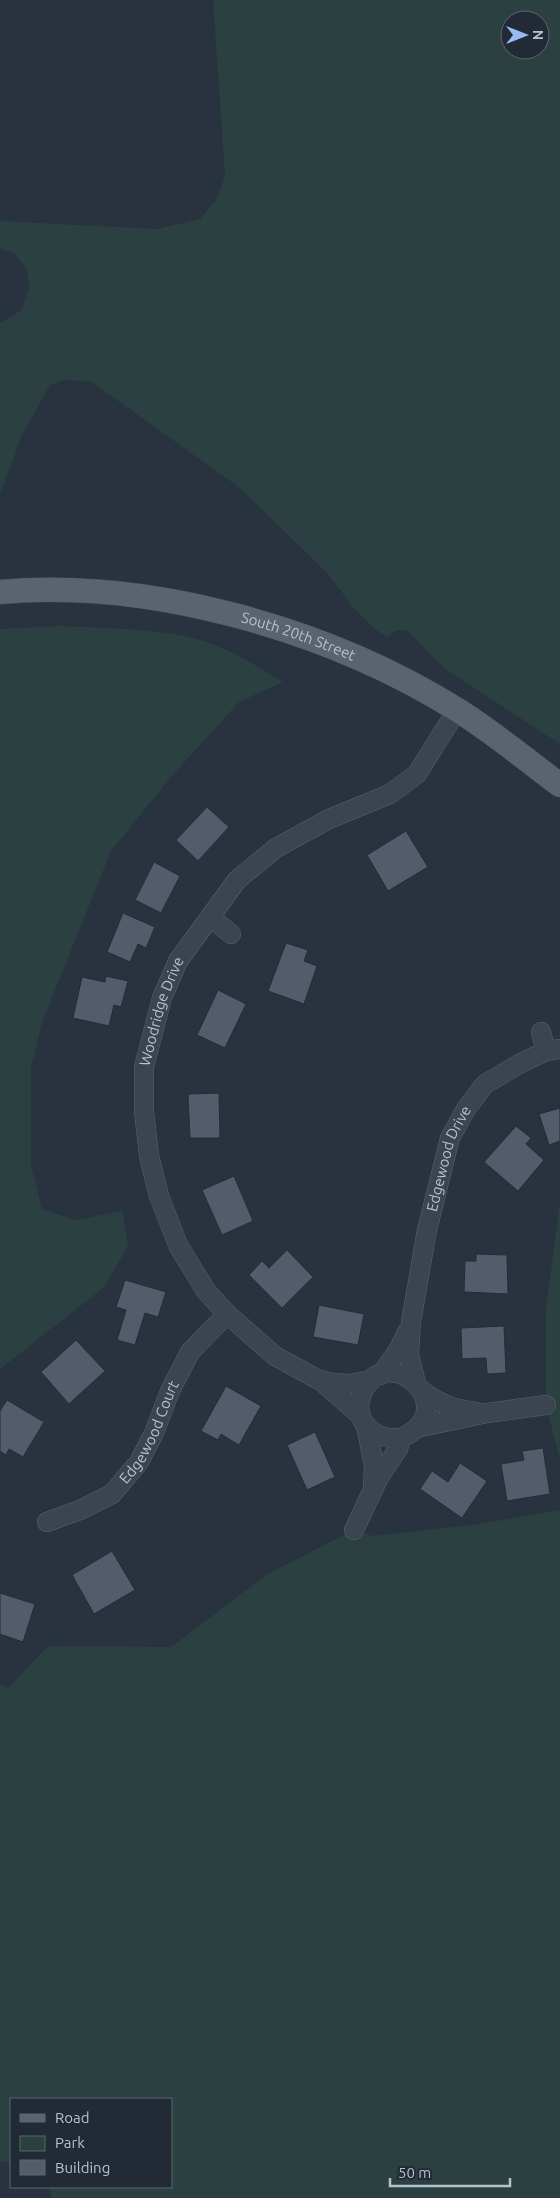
<svg xmlns="http://www.w3.org/2000/svg" width="560" height="2198" viewBox="0 0 560 2198" font-family="Ubuntu,sans-serif">
<rect width="100%" height="100%" fill="#28333f"/>
<g fill="#2b4041" fill-rule="evenodd">
<path d="M213,0h347v744l-116,-76 -37,-38 -11,1 -9,6 -12,-8 -22,-22 -25,-33 -88,-86 -148,-106 -27,-2 -15,5 -28,50 -22,60v-172l22,-13 7,-23 -2,-17 -13,-17 -14,-4v-28l157,8 43,-10 17,-20 8,-23zM510,20h30v30h-30z"/>
<path d="M58,626c43,2 94,2 135,12 33,8 62,27 90,44l-44,20 -68,75 -60,74 -69,171 -11,46v97l11,44 33,11 48,-9 5,36 -26,42 -102,80v-740z"/>
<path d="M560,1203v257l-14,-55v-98z"/>
<path d="M560,1510v688h-509v-11h120v-88h-160v63h-11v-479l8,5 40,-42 123,1 98,-74 85,-43 19,6 100,-11z"/>
</g>
<g fill="#525c6a" stroke="#232c37">
<path d="M207,807l22,20 -31,34 -22,-21z"/>
<path d="M406,831l22,36 -40,24 -21,-36z"/>
<path d="M154,862l26,14 -19,37 -26,-13z"/>
<path d="M123,913l32,14 -9,21 -8,-4 -8,18 -23,-10z"/>
<path d="M286,943l22,7 -4,11 13,5 -13,38 -36,-13z"/>
<path d="M106,976l22,5 -7,26 -7,-2 -5,21 -36,-8 9,-41 23,5z"/>
<path d="M218,990l28,14 -21,44 -28,-13z"/>
<path d="M219,1093l1,45h-30l-2,-44z"/>
<path d="M560,1108v33l-11,4 -10,-31z"/>
<path d="M516,1126l15,12 -5,6 18,16 -26,31 -34,-29z"/>
<path d="M234,1176l19,45 -31,14 -20,-45z"/>
<path d="M287,1250l26,27 -31,31 -33,-33 13,-14 7,7z"/>
<path d="M476,1254l31,1 1,39 -44,-2 1,-31h11z"/>
<path d="M125,1280l41,12 -8,25 -13,-4 -10,32 -18,-5 9,-30 -10,-3z"/>
<path d="M319,1305l45,9 -6,31 -45,-8z"/>
<path d="M504,1326l2,47 -19,1 -1,-16 -24,1 -1,-31z"/>
<path d="M76,1340l29,31 -36,33 -28,-32z"/>
<path d="M226,1386l35,20 -22,39 -18,-11 -3,6 -17,-9z"/>
<path d="M7,1400l37,22 -21,35 -14,-8 -3,6 -6,-4v-40z"/>
<path d="M315,1432l20,45 -28,13 -20,-45z"/>
<path d="M543,1448l7,46 -43,7 -6,-37 23,-4 -2,-9z"/>
<path d="M460,1463l27,18 -25,37 -42,-29 12,-18 16,11z"/>
<path d="M112,1551l23,39 -41,24 -22,-39z"/>
<path d="M0,1593l35,11 -12,38 -23,-8z"/>
</g>
<g fill="none" stroke-linecap="round" stroke-linejoin="round">
<g stroke="#5a636d" stroke-width="20">
<g id="minor">
<path d="M210,917l21,17"/>
<path d="M541,1032l5,19"/>
<path d="M381,1375l18,-26 8,-17"/>
<path d="M320,1380l41,36"/>
<path id="s1" d="M372,1380l-23,4 -16,-1 -14,-3 -44,-24 -48,-42 -21,-23 -28,-46 -19,-49 -10,-40 -5,-45v-44l18,-69 16,-37 59,-81 39,-32 53,-29 61,-25 27,-20 40,-64"/>
<path id="s2" d="M416,1383l-7,-29 2,-32 16,-92 23,-92 16,-29 19,-25 34,-20 27,-13 14,-2"/>
<path d="M422,1391c17,13 33,18 54,21"/>
<path d="M366,1425l8,41 -1,21"/>
<path d="M417,1428l70,-15 59,-8"/>
<path id="s3" d="M47,1522l33,-12 32,-16 27,-32 15,-29 16,-42 20,-39 37,-38"/>
<path d="M354,1530l25,-53 19,-28 3,-11c66,-29 -16,-102 -39,-44 -11,28 14,47 39,44"/>
</g>
</g>
<g stroke="#464e59" stroke-width="25">
<g id="major">
<path id="s4" d="M0,592c150,-14 329,38 456,117 36,22 70,51 104,76"/>
</g>
</g>
<use href="#minor" stroke="#3c454f" stroke-width="19"/>
<use href="#major" stroke="#5a646f" stroke-width="24"/>
</g>
<g text-anchor="middle" stroke-width="4.5" stroke-linejoin="round" paint-order="stroke">
<g font-size="15" fill="#b9c0ca" stroke="#212a35">
<text dy="5" stroke="none"><textPath href="#s4" startOffset="304">South 20th Street</textPath></text>
<text dy="5" stroke="none"><textPath href="#s1" startOffset="494">Woodridge Drive</textPath></text>
<text dy="5" stroke="none"><textPath href="#s2" startOffset="230">Edgewood Drive</textPath></text>
<text dy="5" stroke="none"><textPath href="#s3" startOffset="144">Edgewood Court</textPath></text>
</g>
</g>
<rect x="10" y="2098" width="162" height="90" fill="#212a35" stroke="#5e6671"/>
<rect x="20" y="2114" width="25" height="8" fill="#5a646f" stroke="#5e6671"/>
<text x="55" y="2123" font-size="15" fill="#b9c0ca">Road</text>
<rect x="20" y="2136" width="25" height="15" fill="#2b4041" stroke="#5e6671"/>
<text x="55" y="2148" font-size="15" fill="#b9c0ca">Park</text>
<rect x="20" y="2160" width="25" height="15" fill="#525c6a" stroke="#5e6671"/>
<text x="55" y="2173" font-size="15" fill="#b9c0ca">Building</text>
<g transform="translate(525 35) rotate(90)"><circle r="24" fill="#212a35" stroke="#5e6671"/>
<path d="M0-4L9 19L0 12L-9 19Z" fill="#98bbf0"/>
<text y="-8" font-size="14" font-weight="bold" text-anchor="middle" fill="#b9c0ca">N</text>
</g>
<path d="M390 2178v8h120v-8" fill="none" stroke="#b9c0ca" stroke-width="2.5"/>
<text x="398" y="2178" font-size="15" fill="#b9c0ca" stroke="#212a35" stroke-width="4" paint-order="stroke">50 m</text>
</svg>
